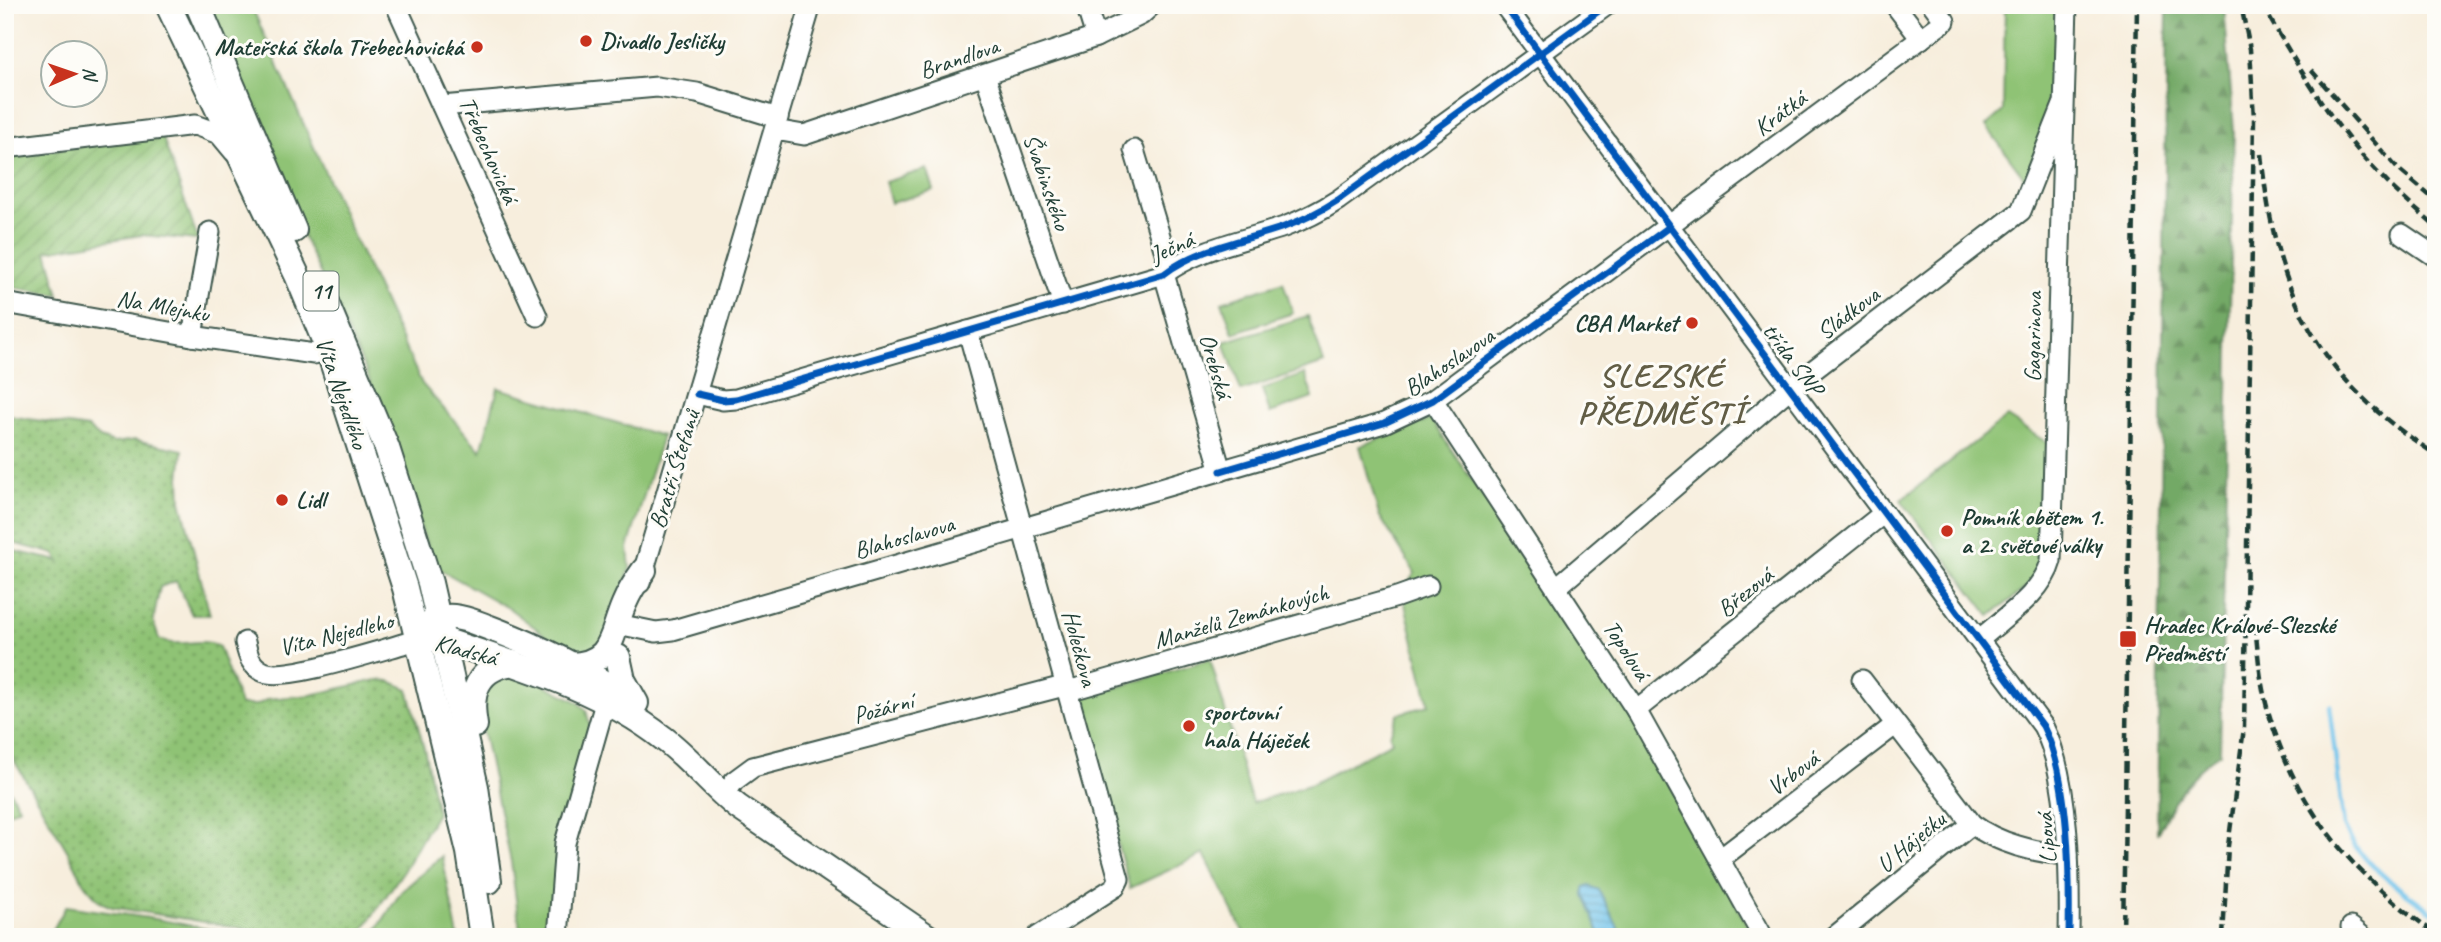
<svg xmlns="http://www.w3.org/2000/svg" width="2441" height="942" viewBox="0 0 2441 942" font-family="Caveat,sans-serif">
<defs>
<pattern id="grass-dots" width="8" height="8" patternUnits="userSpaceOnUse" patternTransform="scale(1.75)"><rect width="8" height="8" fill="#8fc374"/><path d="M2 2h.1M6 6h.1" fill="none" stroke="#74a060" stroke-width="1.8" stroke-linecap="round"/></pattern>
<pattern id="forest-firs" width="22" height="20" patternUnits="userSpaceOnUse" patternTransform="scale(1.75)"><rect width="22" height="20" fill="#73a966"/><path d="M5 1l3.5 6h-7zM16 11l3.5 6h-7z" fill="#5e8b55"/></pattern>
<pattern id="garden-furrows" width="10" height="10" patternUnits="userSpaceOnUse" patternTransform="scale(1.75)"><rect width="10" height="10" fill="#8fc374"/><path d="M-1 1l2-2M0 10L10 0M9 11l2-2" fill="none" stroke="#74a060"/></pattern>
<pattern id="water-rules" width="6" height="5" patternUnits="userSpaceOnUse" patternTransform="scale(1.75)"><rect width="6" height="5" fill="#6fc3eb"/><path d="M0 2.5h6" fill="none" stroke="#5ba0bf"/></pattern>
</defs>
<rect width="100%" height="100%" fill="#fdfcf7"/>
<filter id="ink" filterUnits="userSpaceOnUse"><feTurbulence type="fractalNoise" baseFrequency=".0143" numOctaves="2"/><feDisplacementMap in="SourceGraphic" scale="14" xChannelSelector="R" yChannelSelector="G"/><feConvolveMatrix kernelMatrix="1 2 1 2 8 2 1 2 1" color-interpolation-filters="sRGB"/></filter>
<filter id="wash" filterUnits="userSpaceOnUse"><feTurbulence type="fractalNoise" baseFrequency=".00686" numOctaves="4" result="noise"/><feDisplacementMap in="SourceGraphic" scale="28" xChannelSelector="R" yChannelSelector="G"/><feGaussianBlur stdDeviation="1.57" result="paint"/><feColorMatrix in="noise" values="0 0 0 0 0 0 0 0 0 0 0 0 0 0 0 0 0 1.4 0 .05"/><feComposite in="paint" operator="in"/></filter>
<g filter="url(#wash)">
<rect width="100%" height="100%" fill="#f7eedd"/>
<path fill="url(#grass-dots)" stroke="#578054" stroke-width="2" d="M9,416l79,12 12,10 14,5 21,-3 48,10 -3,29 1,22 29,114h-18l-16,-34 -16,6 -7,34 6,18c19,11 43,-4 60,8l21,58h17l11,-6 43,-4 66,-15 12,1 19,8 17,63 12,61 -35,60 -44,64h-61l-185,-30 -12,-5 -15,-17 -17,-33 -63,-107v-39l5,-6v-11l-5,-6v-134l54,12 -4,-7 -50,-13v-124z"/>
<path fill="url(#forest-firs)" stroke="#49734d" stroke-width="2" d="M2167,5h57l10,125 -14,623c-34,21 -45,47 -63,81z"/>
<g fill="#8fc374" stroke="#578054" stroke-width="2">
<path d="M209,5h42l104,235 67,144 59,67 17,-63 164,48 -34,112 2,21 -28,81 -22,11 -70,-52 -76,-43 -68,-195 -64,-137z"/>
<path d="M2005,5h55l-3,90 -31,85 -40,-54 17,-15z"/>
<path d="M927,169l7,21 -43,13 -6,-21z"/>
<path d="M1283,282l10,31 -60,20 -11,-31z"/>
<path d="M1308,316l16,47 -83,28 -17,-49z"/>
<path d="M1305,374l8,24 -43,15 -8,-24z"/>
<path d="M2007,417l42,27 -5,119 -17,24 -37,29 -89,-116z"/>
<path d="M1431,419l77,115 14,13 114,177 118,213h-508l-42,-83 -74,34 -54,-188 134,-41 42,144 60,-19 80,-42 -2,-7 8,-21 31,-9 -24,-101 1,-19 9,-12 -36,-58 -19,-69z"/>
<path d="M520,672l58,30 8,8 4,15 -36,212h-33l-10,-75 -29,-134 3,-44 10,-10z"/>
<path d="M10,791l9,16 -14,8v-22z"/>
<path d="M442,856l16,81h-86l29,-45z"/>
<path d="M66,906l90,13 96,18h-203z"/>
</g>
<path fill="url(#garden-furrows)" stroke="#578054" stroke-width="2" d="M162,135l36,105 -57,-5 -94,16 12,44 -54,-9v-130z"/>
<path fill="url(#water-rules)" stroke="#478090" stroke-width="2" d="M1589,886l10,4 24,47h-22l-17,-41v-8z"/>
<g fill="none" stroke-linecap="round" stroke-linejoin="round">
<path stroke="#6fc3eb" stroke-width="4.5" d="M2329,705l15,121c16,39 58,64 92,88"/>
</g>
</g>
<g filter="url(#ink)">
<g fill="none" stroke-linecap="round" stroke-linejoin="round">
<g stroke="#3f584d" stroke-width="23">
<g id="minor">
<path d="M396,5l141,311"/>
<path d="M1086,5l10,32"/>
<path d="M1504,5l539,721c27,53 27,151 26,211"/>
<path d="M1895,5l26,34"/>
<path d="M985,75l78,229"/>
<path d="M442,106l215,-19 40,6 81,25"/>
<path d="M775,130l29,5 292,-98 45,-22 11,-10"/>
<path d="M5,148l190,-23 24,9 15,18"/>
<path d="M1134,150l36,119"/>
<path d="M2402,234l34,23"/>
<path d="M1164,274l57,197"/>
<path d="M5,303l187,33 122,18"/>
<path d="M968,331l151,548 -4,8 -78,50"/>
<path d="M192,336l18,-104"/>
<path d="M697,394l26,6 13,-1 428,-125c34,-26 80,-33 120,-47 19,-7 37,-16 54,-27l269,-195"/>
<path d="M1433,400l203,310 127,227"/>
<path d="M640,583l171,-578"/>
<path d="M1557,587l233,-199 231,-177 42,-106"/>
<path d="M627,626l29,6 17,-2 684,-199 27,-8 49,-23 512,-379 -12,-16"/>
<path d="M1979,640c25,-23 63,-46 72,-79l16,-556"/>
<path d="M245,642c3,13 5,24 19,30 22,10 125,-25 153,-32"/>
<path d="M1862,680l110,144c25,19 64,29 96,31"/>
<path d="M1636,710l248,-197"/>
<path d="M724,796l10,-15 19,-14 307,-80 15,2 322,-92 31,-11"/>
<path d="M1720,859l175,-134"/>
<path d="M2351,927l12,10"/>
<path d="M558,937l7,-94 44,-154"/>
<path d="M1834,937l138,-113"/>
</g>
</g>
<g stroke="#3f584d" stroke-width="28">
<g id="major">
<path d="M168,5l129,270 32,77 76,236 64,264 13,85"/>
<path d="M198,5l96,225"/>
<path d="M323,295l64,153 43,135 46,204 13,94"/>
<path d="M425,628c9,-9 17,-12 29,-11 13,1 25,7 36,11 45,17 90,39 130,65"/>
<path d="M431,639l13,1c75,26 155,48 219,98 27,20 48,48 75,69l190,130"/>
<path d="M618,657l5,23 13,23"/>
<path d="M571,665c43,-2 39,-29 53,-61 5,-12 12,-23 20,-34"/>
<path d="M475,725c-6,-32 2,-58 39,-62"/>
</g>
</g>
<use href="#minor" stroke="#fff" stroke-width="19"/>
<use href="#major" stroke="#fff" stroke-width="24"/>
<g stroke="#1f3d34" stroke-width="4.5" stroke-dasharray="10 5" stroke-linecap="butt">
<path d="M2262,5c34,58 68,117 114,166 19,20 39,38 60,56"/>
<path d="M2311,70l87,99 38,32"/>
<path d="M2261,154c11,101 35,186 115,256 18,17 40,31 60,45"/>
<path d="M2255,624c3,30 5,61 14,90 30,100 84,160 167,220"/>
<path d="M2123,937l14,-932"/>
<path d="M2223,937l5,-91 16,-118 10,-609 -4,-70 -9,-44"/>
</g>
<g stroke="#fdfcf7" stroke-width="11">
<g id="cycleway">
<path d="M1504,5l539,721c27,53 27,151 26,211"/>
<path d="M697,394l26,6 13,-1 428,-125c34,-26 80,-33 120,-47 19,-7 37,-16 54,-27l269,-195"/>
<path d="M1221,471l163,-48 49,-23 236,-173"/>
</g>
</g>
<use href="#cycleway" stroke="#0057b8" stroke-width="7"/>
</g>
</g>
<g fill="#c8321e" stroke="#fdfcf7" stroke-width="2.5">
<circle cx="586" cy="41" r="7"/>
<circle cx="477" cy="47" r="7"/>
<circle cx="1692" cy="323" r="7"/>
<circle cx="282" cy="500" r="7"/>
<circle cx="1947" cy="531" r="7"/>
<rect x="2119" y="630" width="18" height="18" rx="3.5"/>
<circle cx="1189" cy="726" r="7"/>
</g>
<g text-anchor="middle" stroke-width="6" stroke-linejoin="round" paint-order="stroke">
<rect fill="#fdfcf7" stroke="#62766e" stroke-width="2" x="303.5" y="271.5" width="35" height="39" rx="5"/>
<g font-size="23" font-weight="bold" fill="#1f3d34">
<text x="321" y="299">11</text>
</g>
<g font-size="24" font-weight="bold" fill="#1f3d34" stroke="#fdfcf7" text-anchor="start">
<text x="600" y="49">Divadlo Jesličky</text>
<text x="463" y="55" text-anchor="end">Mateřská škola Třebechovická</text>
<text x="1678" y="331" text-anchor="end">CBA Market</text>
<text x="296" y="508">Lidl</text>
<text x="1961" y="525">Pomník obětem 1.<tspan x="1961" dy="28">a 2. světové války</tspan></text>
<text x="2144" y="633">Hradec Králové-Slezské<tspan x="2144" dy="28">Předměstí</tspan></text>
<text x="1203" y="720">sportovní<tspan x="1203" dy="28">hala Háječek</tspan></text>
</g>
<g font-size="24" fill="#1f3d34" stroke="#fdfcf7">
<text transform="translate(959 58) rotate(-19)" y="8">Brandlova</text>
<text transform="translate(1780 113) rotate(-37)" y="8">Krátká</text>
<text transform="translate(489 150) rotate(66)" y="8">Třebechovická</text>
<text transform="translate(1047 182) rotate(71)" y="8">Švabinského</text>
<text transform="translate(1172 247) rotate(-24)" y="8">Ječná</text>
<text transform="translate(163 306) rotate(10)" y="8">Na Mlejnku</text>
<text transform="translate(1848 313) rotate(-37)" y="8">Sládkova</text>
<text transform="translate(2033 337) rotate(-89)" y="8">Gagarinova</text>
<text transform="translate(1793 359) rotate(53)" y="8">třída SNP</text>
<text transform="translate(1449 362) rotate(-34)" y="8">Blahoslavova</text>
<text transform="translate(1216 366) rotate(74)" y="8">Orebská</text>
<text transform="translate(342 393) rotate(71)" y="8">Víta Nejedlého</text>
<text transform="translate(674 469) rotate(-73)" y="8">Bratří Štefanů</text>
<text transform="translate(904 537) rotate(-16)" y="8">Blahoslavova</text>
<text transform="translate(1745 592) rotate(-39)" y="8">Březová</text>
<text transform="translate(1241 616) rotate(-16)" y="8">Manželů Zemánkových</text>
<text transform="translate(336 634) rotate(-14)" y="8">Víta Nejedleho</text>
<text transform="translate(1080 648) rotate(75)" y="8">Holečkova</text>
<text transform="translate(466 650) rotate(15)" y="8">Kladská</text>
<text transform="translate(1627 650) rotate(57)" y="8">Topolová</text>
<text transform="translate(883 708) rotate(-15)" y="8">Požární</text>
<text transform="translate(1793 773) rotate(-37)" y="8">Vrbová</text>
<text transform="translate(2046 838) rotate(-95)" y="8">Lipová</text>
<text transform="translate(1911 842) rotate(-40)" y="8">U Háječku</text>
</g>
<g font-size="32" font-weight="bold" letter-spacing="2" fill="#625e46" stroke="#fdfcf7">
<text x="1662" y="386">SLEZSKÉ<tspan x="1662" dy="37">PŘEDMĚSTÍ</tspan></text>
</g>
</g>
<rect width="2441" height="942" fill="none" stroke="#fdfcf7" stroke-width="28"/>
<g transform="translate(74 74) rotate(88)"><circle r="33" fill="#fdfcf7" stroke="#a4b0a9" stroke-width="2"/>
<path d="M0-5L12 26L0 18L-12 26Z" fill="#c8321e"/>
<text y="-10" font-size="19" font-weight="bold" text-anchor="middle" fill="#1f3d34">N</text>
</g>
</svg>
